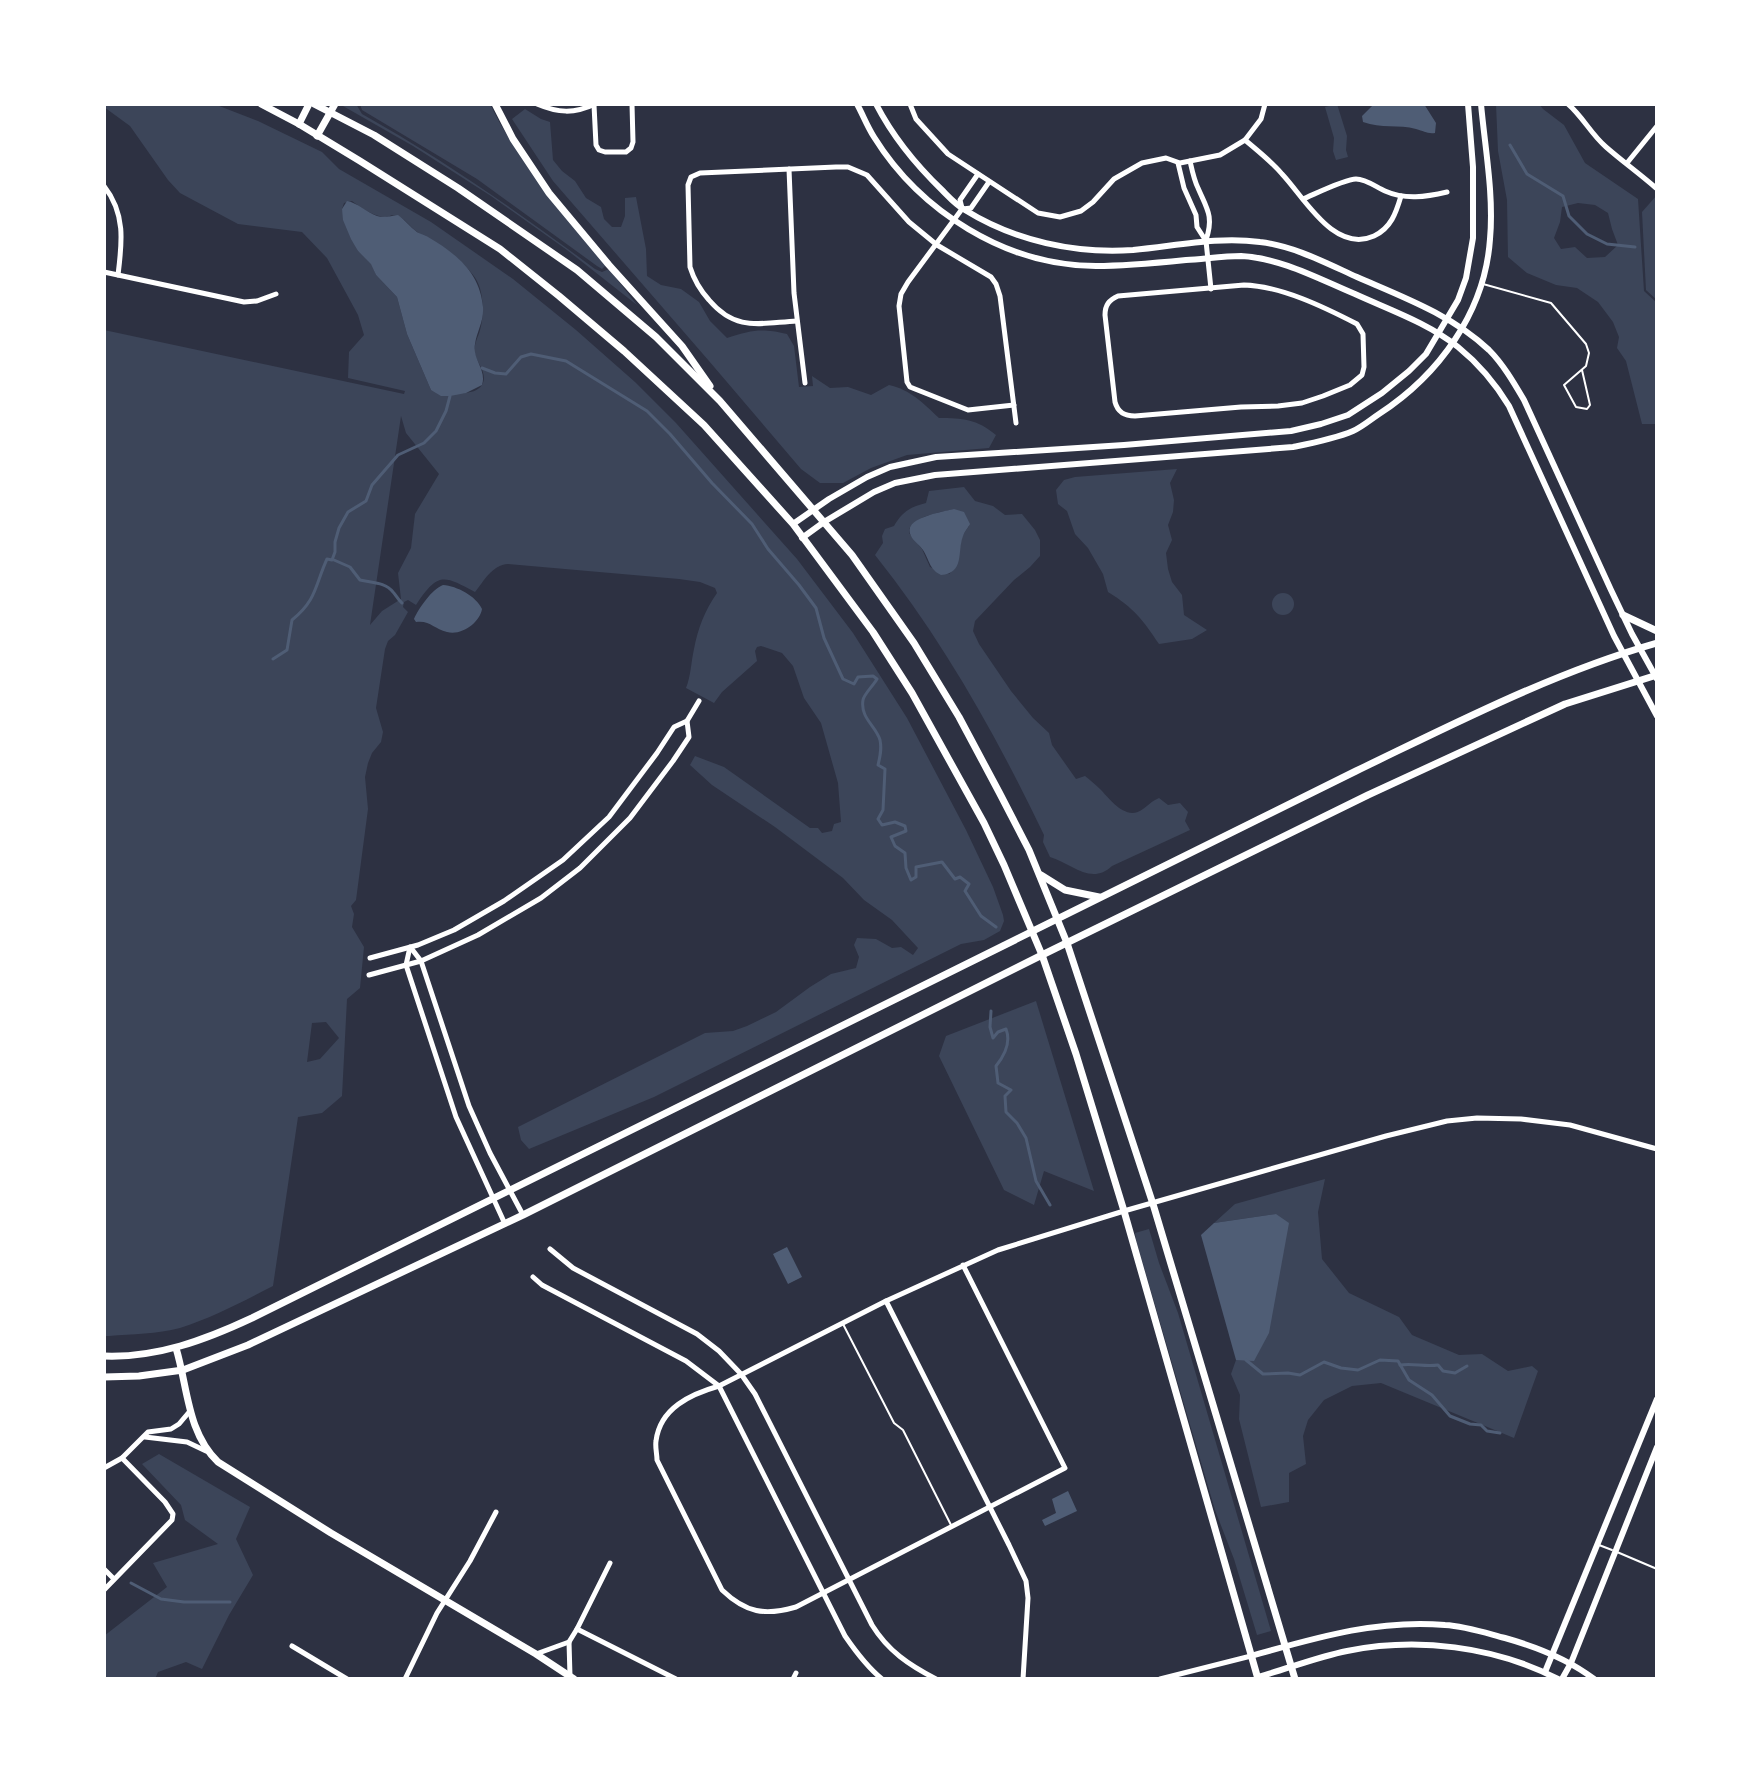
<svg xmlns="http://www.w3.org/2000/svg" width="1761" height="1783" viewBox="0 0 1761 1783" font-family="Mulish,sans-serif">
<rect width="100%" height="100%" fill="#2d3142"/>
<g fill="#3c4559" fill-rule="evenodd">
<path d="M104,104h110l44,17 64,31 17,17 92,53 82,57 63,51 59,52 41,41 121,136 56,74 54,85 59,112 27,57 10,28 1,6 -4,10 -16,9 -23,4 -307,153 -125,52 -8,-9 -3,-13 187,-94 28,-2 14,-5 29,-14 34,-25 21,-13 25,-6 3,-11 -5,-12 3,-7 19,1 16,9 9,-1 12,8 5,-7 -26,-28 -28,-20 -21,-22 -68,-51 -63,-42 -22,-20 5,-9 29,11 86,61h8l4,5 10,-2 2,-7 7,-2 -3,-39 -17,-60 -17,-25 -11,-32 -11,-13 -21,-7 -4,1 -2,4 2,10 -35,31 -8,11 -28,-15c5,-13 5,-26 8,-39 4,-21 11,-39 23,-56l-2,-5 -15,-6 -21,-3 -171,-15c-16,1 -24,17 -33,28 -32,-17 -37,-20 -59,13l-8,-5 -4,2 -1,5 5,5 -13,23 -7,6 -3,8 -9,59 7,24 -2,10 -9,11 -4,10 -3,14 3,32 -12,91 -5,6 3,8 -2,13 12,20 -4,41 -13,11 -5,97 -20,17 -24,4 -25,169c-29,15 -61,32 -93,42 -23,6 -48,6 -71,8h-5v-1006l300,64 1,-3 -57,-13 1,-26 15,-17 -6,-20 -31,-57 -25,-26 -64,-8 -58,-31 -12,-13 -38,-54 -26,-19zM352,201c8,6 22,16 33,16 8,0 3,-3 12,-1 8,2 12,10 19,15 11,8 25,14 36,23 7,5 22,20 25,27 7,13 7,36 3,49 -2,8 -7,15 -5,24 2,9 12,19 8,29 -7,16 -39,9 -52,7l-24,-56 -10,-37 -21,-22 -4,-11 -14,-13 -16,-42 2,-6zM401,416l5,17 33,41 -24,40 -4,34 -13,25 3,26 -19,12 -12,14zM326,1022l13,16 -19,21 -13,3 5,-39z"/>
<path d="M342,104h14l6,10c82,46 158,99 233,155l7,3 7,-3 28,36 -70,-55 -76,-54 -78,-50 -70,-40z"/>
<path d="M360,104h130c30,61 73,110 116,161l-4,4 -5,-3 -120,-87 -115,-69z"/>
<path d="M1337,104l10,32 -1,14 2,7 -12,3 -3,-9 1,-13 -9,-31z"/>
<path d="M1496,104h43l4,5 21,16 21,38 53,36 6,92 13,12v121h-15l-16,-63 -9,-13 2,-11 -6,-15 -15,-20 -21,-14 -21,-3 -29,-12 -19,-16 -1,-57 -9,-49zM1578,203l17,2 13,8 4,16 6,16 -13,12 -18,1 -12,-11 -14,2 -7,-11 6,-16 2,-15z"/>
<path d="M525,109l16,10 9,3 3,38 9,11 13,10 11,17 15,9 3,12 8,8h9l4,-11v-18l11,-1 10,52 1,27 14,9 20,4 18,13 11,19 17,17c25,-8 34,-10 60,-4l7,12 5,41 14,-1 -1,-10 18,12 18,-1 23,8 18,-10c22,5 34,18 50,33 23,0 38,1 57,17l-7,13 -82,7 -36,13 -28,15h-23l-19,-14 -92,-108 -156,-180 -41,-62z"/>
<path d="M1657,195v105l-11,-10 -4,-78z"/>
<path d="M1177,469l-7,14 4,17 -1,12 -5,13 4,15 -6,13 2,16 4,13 10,13 2,20 23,15 -15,9 -33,5c-16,-24 -25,-36 -51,-52l-5,-18 -15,-26 -13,-14 -8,-23 -9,-7 -2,-14 8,-10 11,-3z"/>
<path d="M964,487l11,14 18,5 12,9 17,-1 13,16 5,10v16l-10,11 -16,13 -39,41 -2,10 6,13 32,47 22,27 16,15 3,12 24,34 9,-3c5,4 10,8 15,13 10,10 26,33 43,20 7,-5 7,-7 16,-11l9,7 12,-2 8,9 -3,9 5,9 -78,36c-21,20 -41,-3 -62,-9l-7,-15 1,-7c-47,-98 -101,-195 -169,-280l8,-12 -1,-7 3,-7 9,-3c8,-14 16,-19 32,-23l3,-12zM954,509l15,17c-2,3 -6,8 -7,11 -4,14 -1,27 -13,37l-19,-7 -8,-18 -13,-16v-4c9,-14 29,-16 45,-20z"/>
<circle cx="1283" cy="604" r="11"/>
<path d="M1036,1001l58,190 -50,-20 -10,34 -30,-15 -65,-134 7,-20z"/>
<path d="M1325,1179l-7,33 4,47 27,34 50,24 13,18 47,20 23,-1 26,17 24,-5 6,5 -24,67 -133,-55 -29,3 -28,14 -16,20 -5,16 3,28 -17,9v29l-28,5 -22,-88 1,-24 -9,-21 5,-14h18l22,-146 -62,9 21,-19z"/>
<path d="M1149,1229l10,34 19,50 93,318 -14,4 -23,-76 -19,-49 -79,-270 -1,-7z"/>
<path d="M159,1454l91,53 -14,32 17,36 -24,40 -27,54 -16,-7 -28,10 -3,7h-50l-1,-43 63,-49 -14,-24 65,-19 -33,-24 -4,-15 -39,-41z"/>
</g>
<g fill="#4f5d75">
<path d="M1374,104h50l12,19 -1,10c-8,1 -11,-2 -19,-4 -17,-5 -35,0 -53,-7l-1,-6z"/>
<path d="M347,201c11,2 19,11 30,15 7,2 14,0 21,-1 7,5 12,12 19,17 1,1 10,4 11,5 29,17 52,36 55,70 1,14 -6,24 -8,37 -3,15 12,26 7,41l-16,8 -16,3h-9l-10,-6 -24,-56 -10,-37 -21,-22 -5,-11 -13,-13 -7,-12 -8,-19 -1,-11z"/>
<path d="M954,509l10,3 6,12c-2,4 -6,8 -7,12 -6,16 2,37 -22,39 -12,-6 -11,-14 -18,-25 -3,-5 -10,-9 -12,-14 -10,-18 31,-24 43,-27z"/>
<path d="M443,585c14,1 33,11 39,24 -2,13 -20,27 -35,23 -13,-3 -17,-12 -31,-10l-2,-3c5,-11 18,-30 29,-34z"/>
<path d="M1276,1214l13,9 -20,110 -15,28 -18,-1 -35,-125 13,-12z"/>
<path d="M787,1247l15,30 -14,7 -15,-30z"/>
<path d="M1068,1491l9,20 -32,15 -3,-6 14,-7 -4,-14z"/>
</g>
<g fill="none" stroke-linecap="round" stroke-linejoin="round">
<g stroke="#4f5d75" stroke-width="3">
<path d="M1510,145l17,29 36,22 6,20 18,18 20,10 28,3"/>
<path d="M482,368l13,5 11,1 15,-17 10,-3 35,7 81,50 23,23 42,49 40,41 16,25 31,36 17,23 8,30 19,41 11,5 4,-7 15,-1 4,3c-4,7 -13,15 -14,21 -3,18 13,26 17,40 2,9 0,17 -2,25l7,4 -2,41 -5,9 4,6 13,-3 10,4 1,5 -15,6 4,9 10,7 1,15 5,12 5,-3v-10l26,-5 13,17 5,-2 9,7 -4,7 16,25 15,11"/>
<path d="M334,560l16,7 10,13c12,3 25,2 33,12 3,3 5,8 9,11"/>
<path d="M273,659l14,-9 5,-30c25,-20 23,-35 35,-61l5,1 3,-8v-10l4,-14 9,-16 18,-11 6,-16 26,-30 26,-12 12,-12 10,-20 4,-15"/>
<path d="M991,1011l-1,16 3,11 5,-6 8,-3c5,13 -1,26 -10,37l2,17 13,7 -6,6 1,16 11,11 9,15 10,43 14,24"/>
<path d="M1246,1360l17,14 25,-1 12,2 24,-13 17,6 17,2 22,-10 18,1 11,19 23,15 18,21 20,8 11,1 6,6 13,2"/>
<path d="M1400,1365c14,-2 24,2 38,0l5,6 12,2 12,-7"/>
<path d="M131,1583l30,16 23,3h46"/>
</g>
<g stroke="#fff" stroke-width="2">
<path d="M1483,284l68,19 35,41 3,9 -3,13 -22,19 12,22 11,2 3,-4 -8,-35"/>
<path d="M843,1324l51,99 9,7 48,95"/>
<path d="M1599,1545l13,5"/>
<path d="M1617,1552l40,17"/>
</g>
<g stroke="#fff" stroke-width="5">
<path d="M537,104c21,9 37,10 58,0"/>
<path d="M910,104l6,15 32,35 90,59 22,4 21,-6 12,-9 21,-23 28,-16 24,-5 14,5 40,-8 25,-15 16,-21 4,-15"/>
<path d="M1568,104c15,13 23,30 38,43 16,14 34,27 50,41"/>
<path d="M594,105l2,40 3,5 6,2h21l5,-4 2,-6 -1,-38"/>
<path d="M1245,140c13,11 26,21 37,34 22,23 52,80 92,62 17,-8 22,-23 27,-40"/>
<path d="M1190,161c2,9 4,19 8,27 9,21 16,28 8,52"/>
<path d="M1178,163l6,25 12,27 1,12 9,14 5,48"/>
<path d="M1627,163l30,-37"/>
<path d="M789,169l5,124 11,90"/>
<path d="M104,186c22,28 18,57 14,89"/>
<path d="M1303,199c12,-5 42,-20 53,-20 10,0 20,8 29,12 20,9 41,6 62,1"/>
<path d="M962,208l-2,-8 18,-26"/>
<path d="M962,209l-54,73 -7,12 -2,12 8,76 3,5 58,23 46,-5"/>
<path d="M963,209l8,-1 18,-26"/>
<path d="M104,272l140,30 13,-1 19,-7"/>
<path d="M1244,285c37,1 80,22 113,39l6,10 1,33 -2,8 -12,10 -27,11 -21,7 -24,3 -37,1 -106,9c-10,0 -17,-3 -20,-14l-10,-87c0,-10 4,-15 13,-19z"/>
<path d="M797,321c-37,2 -61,11 -88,-21 -9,-10 -15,-20 -19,-33l-2,-82 3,-8 9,-4 136,-6h12l19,8 42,47 28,23 54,32 5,7 4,12 16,127"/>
<path d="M410,947l-4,18 50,152 49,107"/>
<path d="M411,948l10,13 48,145 21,47 33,62"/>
<path d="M370,958l48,-13 36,-15 50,-29 59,-41 46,-43 48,-64 17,-26 13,-6"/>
<path d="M369,975l52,-14 57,-26 63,-37 39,-30 50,-50 43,-57 16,-24 -2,-16 12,-20"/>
<path d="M550,1249l23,19 124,66 22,17 22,23 14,20 117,231c16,26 37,40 64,54"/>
<path d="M963,1265l102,203 -269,139c-31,9 -50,6 -74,-17l-65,-130c0,-6 -2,-13 -1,-19 4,-33 35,-47 63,-55l167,-85 112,-51 126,-39 262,-75 61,-15 30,-3 44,1 49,6 87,24"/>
<path d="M533,1277l9,8 144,76 33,25 126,250c11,16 22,31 37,43"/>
<path d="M886,1301l123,244 17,36 2,17 -5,81"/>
<path d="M145,1437l42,5 19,9"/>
<path d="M104,1468l18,-10 26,-26 23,-3 8,-5 11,-13"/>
<path d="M610,1563l-33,66 99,50"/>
<path d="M104,1569l10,10"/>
<path d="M104,1590l68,-70 1,-6 -8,-12 -43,-44"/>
<path d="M292,1646l55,33"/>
<path d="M536,1654l33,-12"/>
<path d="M570,1676l-1,-34 8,-13"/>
<path d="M405,1679l32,-66 33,-52 26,-49"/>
<path d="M793,1679l3,-6"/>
<path d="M1160,1679l91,-23"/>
</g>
<g stroke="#fff" stroke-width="6">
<path d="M857,104c6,11 10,22 17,33 46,74 132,129 222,129 30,0 60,-3 90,-6 18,-1 37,-4 55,-4 40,2 78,23 114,38 35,16 73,29 103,53 21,17 37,36 51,59l105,230 43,80"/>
<path d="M876,104c17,33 39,60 66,86 7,7 14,15 23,20 50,31 110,44 168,40 43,-4 85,-14 127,-8 34,4 66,21 97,35 46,20 95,38 132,73 14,14 25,33 35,50l87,190 21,44 25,45"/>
<path d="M793,524l36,-25 38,-22 23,-10 46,-10 188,-12 167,-14 30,-7 27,-9 34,-22 27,-22 17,-17 32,-54 8,-22 7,-40v-71l-5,-63"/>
<path d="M802,538l22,-16 50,-30 21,-9 40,-8 358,-28c20,-4 41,-8 60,-16 9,-4 17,-11 26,-17 60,-39 106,-102 111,-175 4,-44 -5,-91 -9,-135"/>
<path d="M1251,1656c64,-18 127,-37 194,-31 20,1 41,8 60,13 32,9 63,21 89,41"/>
<path d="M1545,1672l112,-273"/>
<path d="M1258,1677c29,-8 59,-20 89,-26 70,-14 147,-5 211,28"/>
<path d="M1562,1679l9,-16 86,-216"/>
</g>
<g stroke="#fff" stroke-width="7">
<path d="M1067,943l86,261 142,475"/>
<path d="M1042,955l34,99 48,157 134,468"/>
<path d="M176,1348c12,40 11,84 42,114l113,71 205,121 38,25"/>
</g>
<g stroke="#fff" stroke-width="7">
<path d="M261,104l38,20 61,37 140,88 59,47 65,55 80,74 89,99 80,108 39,61 72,130 20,42 38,90"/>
<path d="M314,104l60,31 84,53 119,82 79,67 64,64 132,154 62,88 45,74 40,75 30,58 38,93"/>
<path d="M495,104l18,35 36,54 60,72 73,81 28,40"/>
<path d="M299,124l10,-20"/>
<path d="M317,136l18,-32"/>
<path d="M1623,615l34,16"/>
<path d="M1041,875l24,15 34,7"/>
<path d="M104,1356c53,2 101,-16 148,-38l1104,-547c98,-47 196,-98 301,-128"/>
<path d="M104,1377l35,-1 44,-6 65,-25 275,-130 519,-260 326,-160 197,-91 92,-29"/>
</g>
</g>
<rect width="1761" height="1783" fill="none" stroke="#ffffff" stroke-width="212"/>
</svg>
